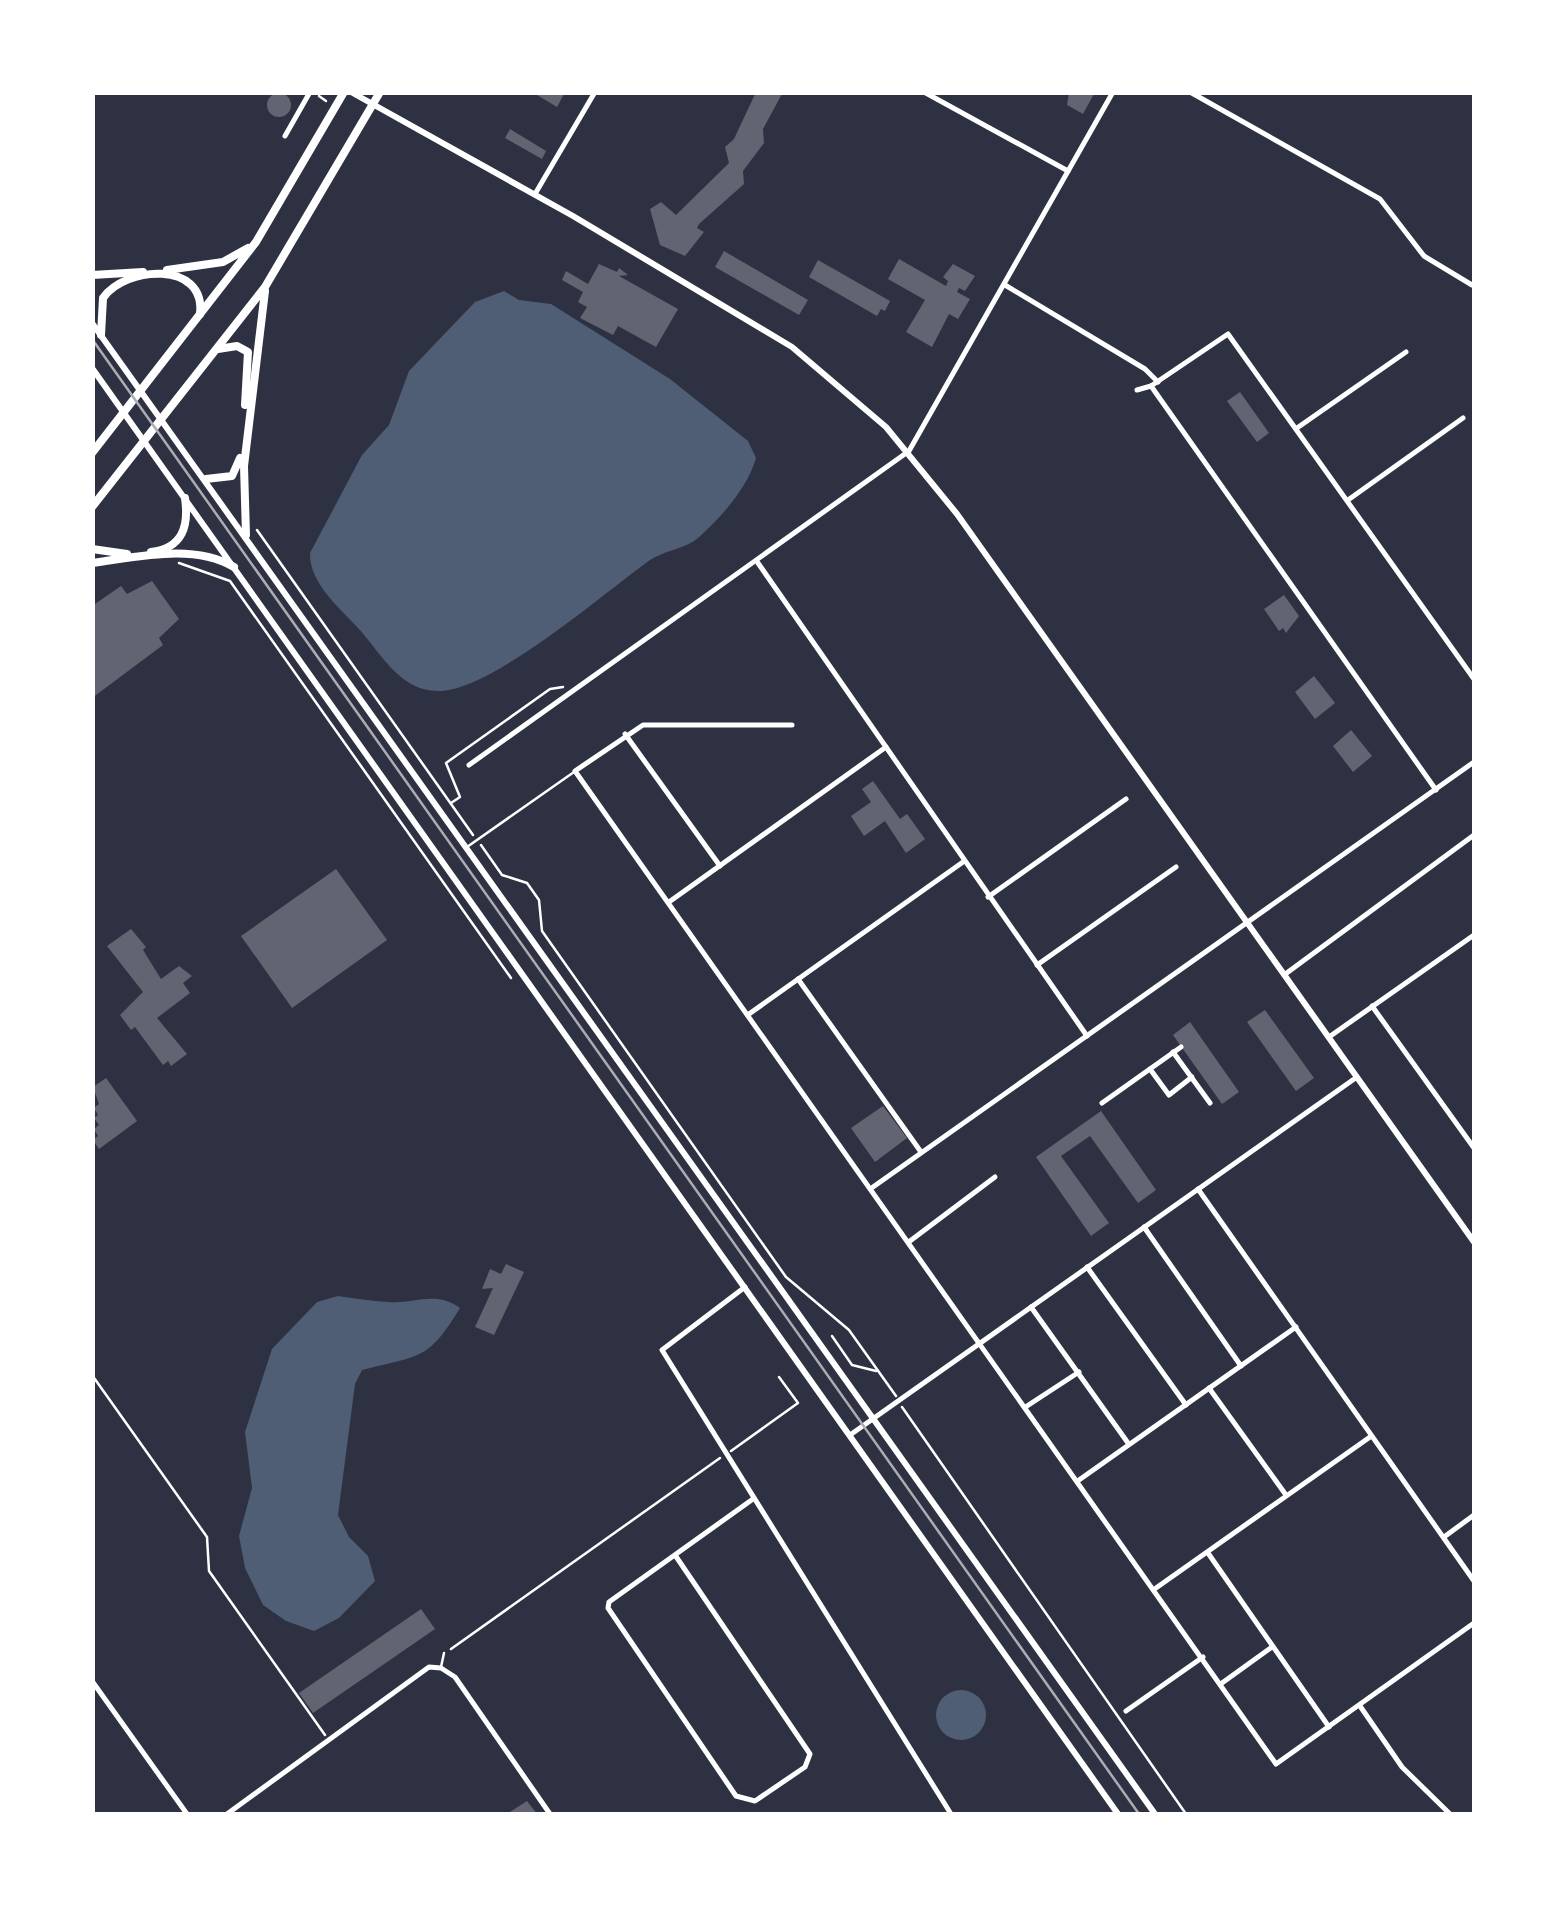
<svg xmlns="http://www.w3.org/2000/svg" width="1567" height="1907" viewBox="0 0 1567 1907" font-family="'Roboto Condensed',sans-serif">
<rect width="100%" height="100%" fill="#2d3142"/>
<g fill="#4f5d75">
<path d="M504,291l15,9 32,4 119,75 78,62 8,17c-8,29 -35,60 -58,80 -13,11 -33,12 -48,22 -46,33 -157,130 -211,131 -39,1 -59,-39 -81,-63 -18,-20 -49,-45 -48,-75l52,-98 27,-30 20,-54 66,-69z"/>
<path d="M338,1296c16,2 33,5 50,6 27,2 48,-12 72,6 -32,53 -40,47 -98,62l-7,14 -17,131 11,22 19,19 7,25 -36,37 -25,13 -28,-10 -23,-16 -18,-37 -6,-32 13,-48 -7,-56 27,-83 45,-47z"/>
<circle cx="961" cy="1715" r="25"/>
</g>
<g fill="#626471">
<path d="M532,92h33l-8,15z"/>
<path d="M756,92h27l-20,37 1,14 -21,28 1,13 -45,40 -2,4 7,4 -19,24 -25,-11 -10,-36 11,-7 15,13 53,-52 -4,-16 9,-8z"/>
<path d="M1069,92h26l-12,22 -16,-9z"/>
<circle cx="279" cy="105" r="12"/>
<path d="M510,129l36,22 -4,8 -37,-21z"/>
<path d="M724,251l84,49 -9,15 -84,-48z"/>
<path d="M899,259l47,27 2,-5 -5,-4 10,-13 22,12 -10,15 -6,-3 -2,4 13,7 -12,20 -9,-5 -17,33 -26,-15 19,-32 -37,-21z"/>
<path d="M818,260l72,41 -5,10 -4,-2 -4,7 -68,-39z"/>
<path d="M599,264l18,8 2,-4 9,7 -9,1 59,33 -22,38 -38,-21 -5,9 -33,-17 7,-11 -9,-5 5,-10 -21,-12 4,-9 22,13z"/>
<path d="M1240,392l29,41 -12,9 -30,-41z"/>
<path d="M152,581l27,38 -20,19 4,7 -71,53v-92l29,-20 6,8z"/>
<path d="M1284,595l15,21 -13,17 -3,-5 -4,3 -15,-22z"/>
<path d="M1314,676l21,27 -20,16 -20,-27z"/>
<path d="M1351,730l21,26 -19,16 -20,-26z"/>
<path d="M873,781l27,38 7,-5 18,25 -19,14 -21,-32 -21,15 -13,-20 20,-14 -9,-13z"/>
<path d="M336,869l51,71 -95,68 -51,-72z"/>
<path d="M131,929l15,18 -3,3 18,29 18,-13 13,10 -9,7 7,10 -33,25 30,36 -16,12 -3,-5 -5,4 -28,-38 -4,3 -11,-15 23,-23 -36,-46z"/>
<path d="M1265,1010l49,68 -18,13 -49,-69z"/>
<path d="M1190,1022l49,70 -17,12 -49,-69z"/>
<path d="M106,1078l31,43 -38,28 -6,-9 5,-4 -4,-7 5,-4 -5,-7 4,-3 -4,-7 5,-4 -6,-17z"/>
<path d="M883,1106l24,32 -32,24 -24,-34z"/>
<path d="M1101,1111l55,79 -18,13 -48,-67 -29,20 48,67 -18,13 -55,-79z"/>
<path d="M506,1264l18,8 -30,63 -19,-8 18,-39 -11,1 8,-20 11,5z"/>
<path d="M421,1609l14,20 -122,84 -14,-20z"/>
<path d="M527,1801l10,13h-30z"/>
</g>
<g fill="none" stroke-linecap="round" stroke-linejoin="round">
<g stroke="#fff" stroke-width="2.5">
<path d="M319,96l7,5"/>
<path d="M257,530l216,305"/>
<path d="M179,563l51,18 281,397"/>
<path d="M451,803l9,-6 -14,-34 104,-74 13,-2"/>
<path d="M481,845l21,30 25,8 12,17 3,31 244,346 63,53 47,66"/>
<path d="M832,1336l20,29 24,6"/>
<path d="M92,1375l115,162 2,34 116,164"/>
<path d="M902,1407l284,407"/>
<path d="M731,1451l67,-48 -19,-26"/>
<path d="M451,1649l269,-191"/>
</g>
<g stroke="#fff" stroke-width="2.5">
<path d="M467,847l107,-75"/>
<path d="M441,1667l3,-14"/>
</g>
<g stroke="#fff" stroke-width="5">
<path d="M924,92l144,79"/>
<path d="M1190,92l190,107 44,57 48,29"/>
<path d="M285,136l25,-44"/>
<path d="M535,194l60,-102"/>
<path d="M1005,285l140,84 13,13"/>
<path d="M1151,386l285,404"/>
<path d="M1137,390l14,-4 77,-52 246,345"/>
<path d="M1297,428l109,-76"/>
<path d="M1348,500l115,-82"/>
<path d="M758,563l329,473"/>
<path d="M792,725h-149l-68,46 701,993 198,-141"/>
<path d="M625,734l95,132"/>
<path d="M469,765l440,-314 204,-359"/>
<path d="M988,897l138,-98"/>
<path d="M669,902l217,-155"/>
<path d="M1037,965l139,-98"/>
<path d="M1284,975l190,-140"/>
<path d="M798,979l123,173"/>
<path d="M1372,1006l102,142"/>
<path d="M749,1014l214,-152"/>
<path d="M1329,1037l145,-102"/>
<path d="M1173,1052l37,51"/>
<path d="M1150,1069l19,26 23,-18"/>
<path d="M1102,1103l79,-56"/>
<path d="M873,1187l601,-425"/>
<path d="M1198,1189l276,392"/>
<path d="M1144,1227l97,139"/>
<path d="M910,1241l85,-64"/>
<path d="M1087,1267l99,138"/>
<path d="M745,1287l-83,63 289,464"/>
<path d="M1031,1307l97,136"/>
<path d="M1209,1388l77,107"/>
<path d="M1027,1406l52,-34"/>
<path d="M850,1435l507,-358"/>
<path d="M1079,1480l217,-153"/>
<path d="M1444,1537l30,-22"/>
<path d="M1208,1553l121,174"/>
<path d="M675,1555l135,199 -5,13 -50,34 -19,-5 -128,-188 1,-6 144,-103"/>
<path d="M1156,1588l214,-151"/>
<path d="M92,1681l95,133"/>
<path d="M1222,1683l50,-36"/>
<path d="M1360,1706l42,61 48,47"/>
<path d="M1126,1711l77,-54"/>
<path d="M227,1814l202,-147 12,1 14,9 95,137"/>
</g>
<g stroke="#fff" stroke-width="6">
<path d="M351,92l222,124 219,131 94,80 71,87 517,728"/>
<path d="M92,323l1063,1491"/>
<path d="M92,368l1026,1446"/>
</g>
<g stroke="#fff" stroke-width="8">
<path d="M167,270l56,-8 25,-14"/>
<path d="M92,275l51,-3"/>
<path d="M101,335l2,-37c22,-32 103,-38 97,16"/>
<path d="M218,349l19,-3 11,6 -3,53"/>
<path d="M92,453l164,-211 88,-150"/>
<path d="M206,479l26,-3 8,-18"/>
<path d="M92,507l173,-220 115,-195"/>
<path d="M246,535l-2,-69 21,-175"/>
<path d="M92,549l35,5"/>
<path d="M151,552c32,-4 38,-26 34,-54"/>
<path d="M92,563c46,-6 101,-20 142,4"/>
</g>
<path stroke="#abadb3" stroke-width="2.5" d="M92,339l1047,1475"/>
</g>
<rect width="1567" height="1907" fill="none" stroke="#ffffff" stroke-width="190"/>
</svg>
